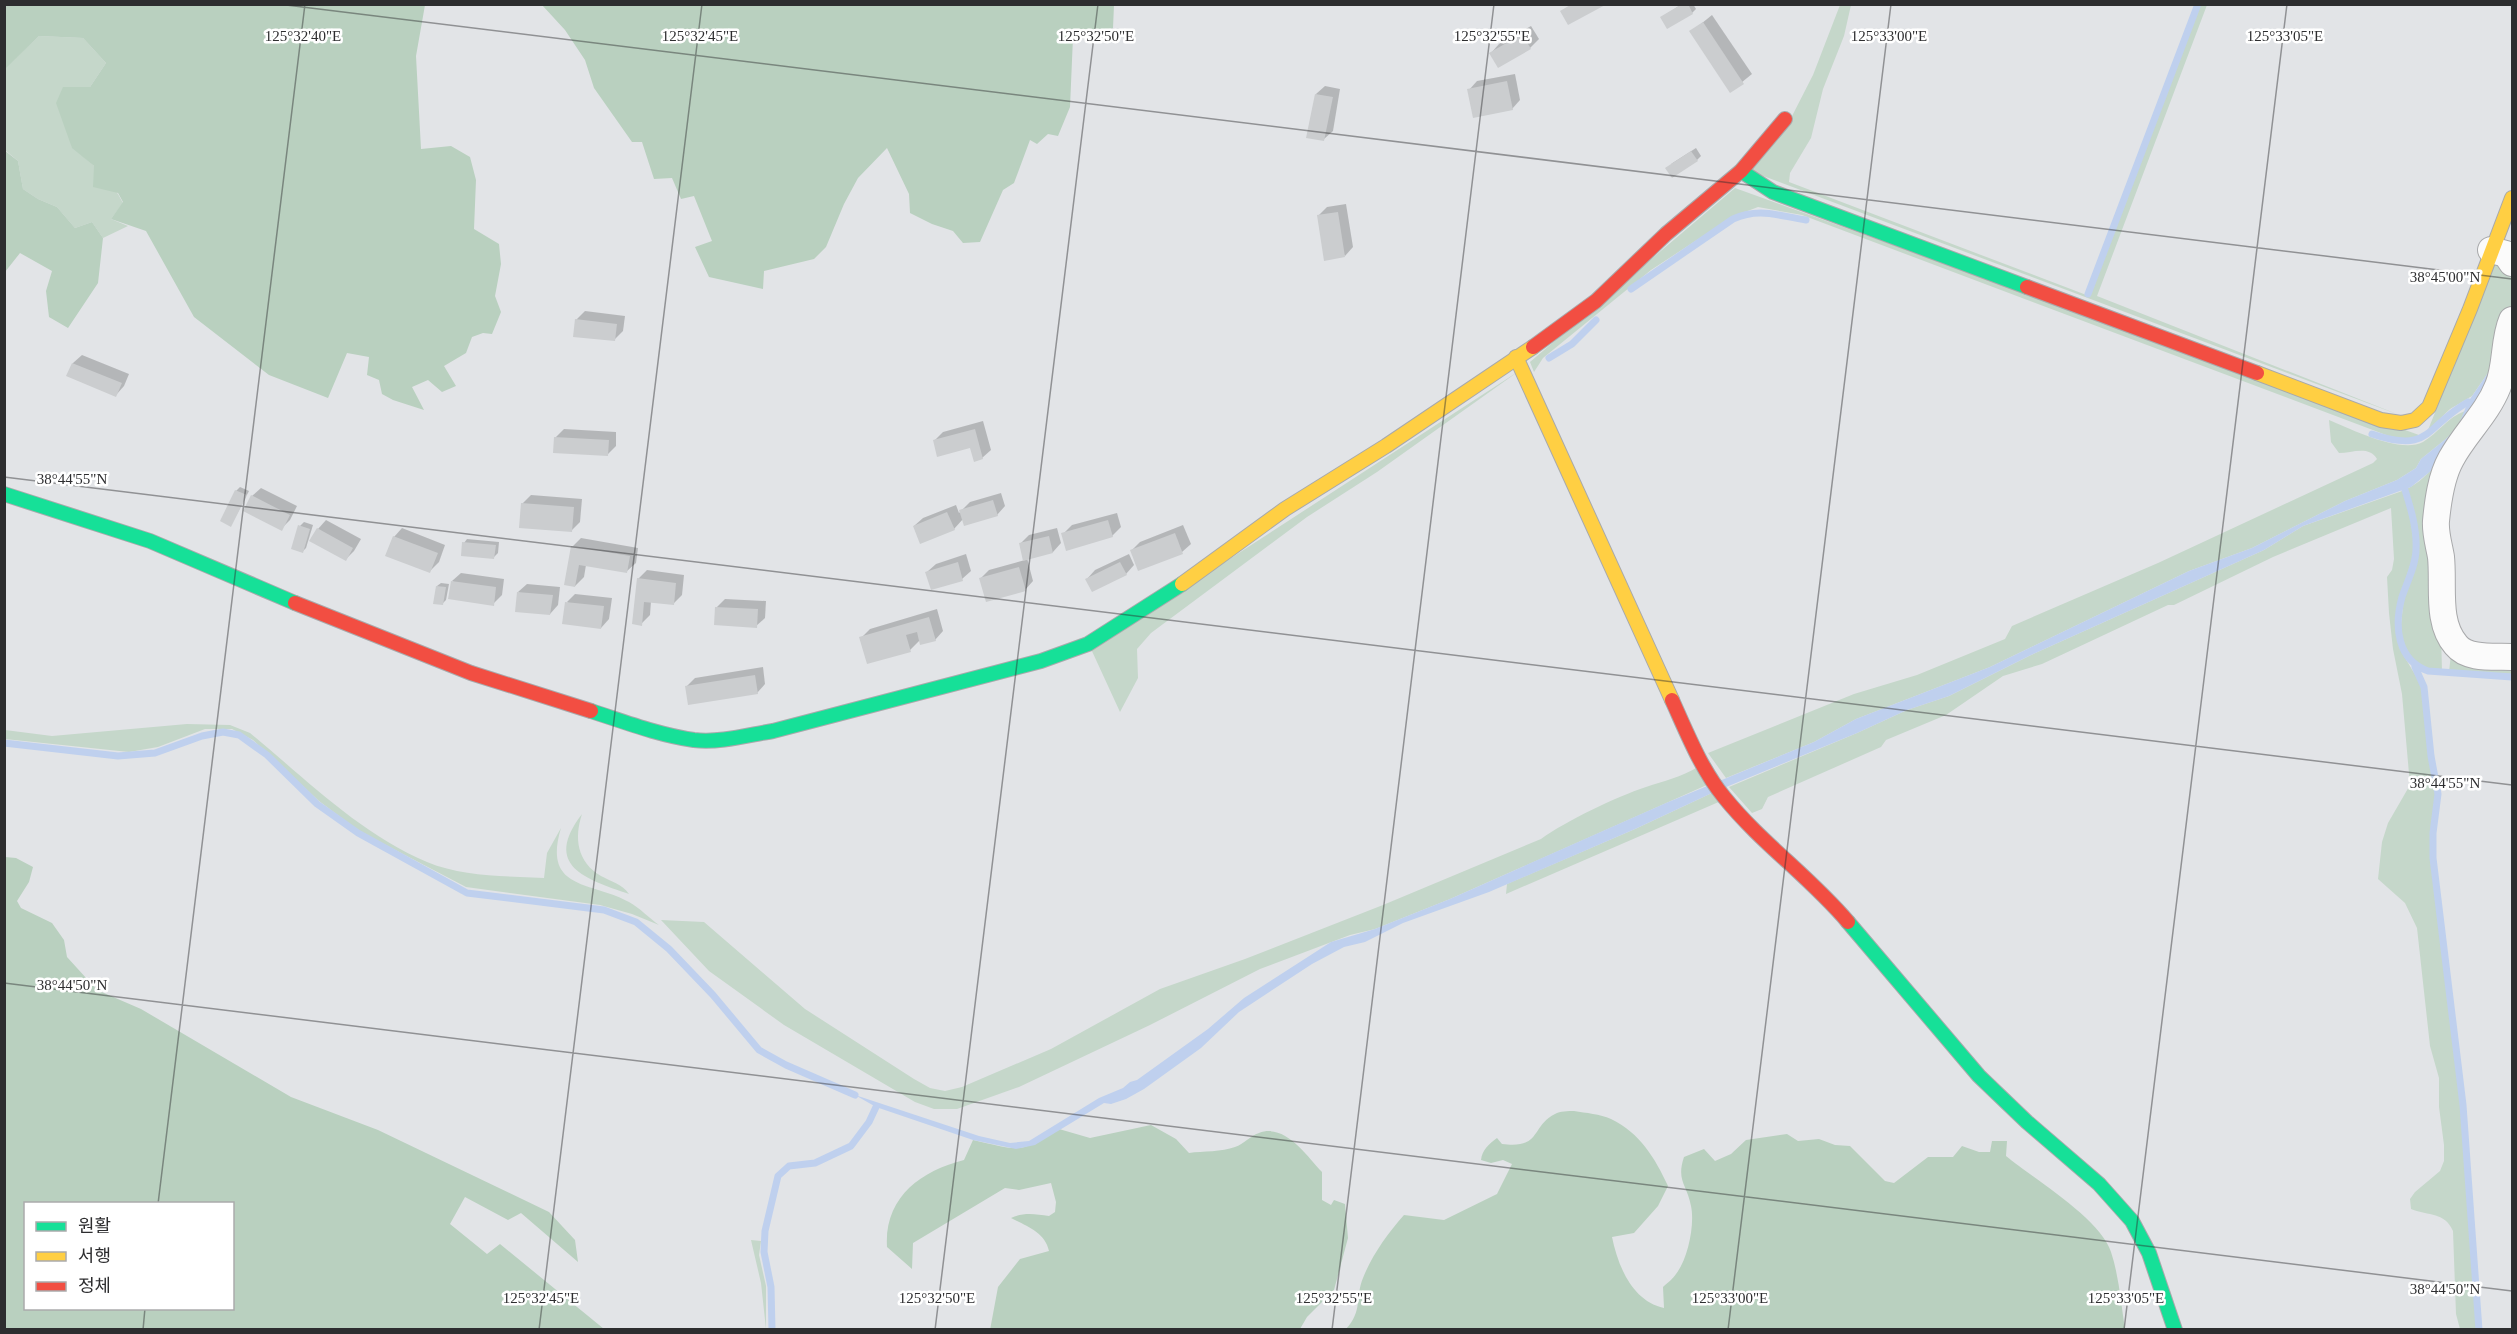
<svg xmlns="http://www.w3.org/2000/svg" width="2517" height="1334" viewBox="0 0 2517 1334" font-family="'Times New Roman','Noto Sans KR',serif">
<rect width="100%" height="100%" fill="#e2e4e7"/>
<g fill="#c5d7ca">
<path d="M1840,5h11l-7,31 -21,53 -12,49 -21,35 -1,9 300,114 111,-291h7l-110,291 305,120 -652,-245 40,-51 23,-45z"/>
<path d="M39,36l44,2 23,25 -16,24h-27l9,60c19,16 40,33 51,56l-12,16 17,7 -25,12 -11,-16 -17,6 -18,-21 -19,-8 -15,-10 -5,-28 -13,-11 -1,-81z"/>
<path d="M1735,188l684,247 -7,5 -18,-2 -592,-223 -44,-8 -26,10 -81,53 -108,88 -9,14 -4,-10z"/>
<path d="M2497,258l15,13v39l-20,57 -20,29 -22,13 -22,21z"/>
<path d="M1519,371l-142,101 -70,45 -156,116 -14,16 1,29 -18,34 -29,-63z"/>
<path d="M2465,411l-7,15 -11,12 -26,21 -5,9 -19,12 -52,21 -93,47 -63,23 -199,96 -134,52 -42,23 -88,36 -18,-25 146,-59 63,-19 88,-36 7,-13 146,-63 215,-100 4,-4c-8,-14 -25,-6 -38,-6l-8,-11 -2,-22c22,9 71,34 94,22 15,-9 25,-25 42,-31z"/>
<path d="M2437,461l5,211 -25,-7 -12,-14 -5,-18 4,-36 14,-48 -3,-34 -8,-21 8,56 -16,50 -3,34 5,17 22,37 7,69 7,38 -6,38v26l30,246 16,224h-17l-4,-15 -3,-83c-8,-19 -24,-15 -42,-22l-1,-10 5,-7 25,-21 4,-10v-16l-5,-38v-29l-9,-32 -13,-118 -12,-25 -27,-24 4,-37 6,-19 22,-38 -8,-91 -9,-45 -4,-36 -2,-36 5,-7 2,-11 -3,-51 -118,49 -99,48h-6l-126,59 -39,12 -57,39 -60,25 -5,7 -113,50 -6,12 -10,4 -23,-26 128,-54 50,-23 42,-14 82,-41 233,-105 39,-24 102,-36c14,-7 24,-16 32,-29z"/>
<path d="M2451,654l61,8v12l-63,-2z"/>
<path d="M187,724l43,1 20,8c56,46 109,100 177,129 36,15 78,14 117,16l3,-25 14,-25c-19,63 31,53 68,74 11,6 20,16 30,23l-27,-11 -32,-9 -134,-18 -107,-56 -40,-30 -66,-61 -21,-11h-27l-47,18 -29,5 -124,-13v-9l47,6z"/>
<path d="M1698,767l11,17 -259,115 -75,30 -25,6 -90,34 -110,56 -131,62 -62,22h-23l-19,-7 -131,-77 -75,-54 -48,-51 43,2 101,87 109,70 16,9 15,3 17,-4 89,-38 109,-60 85,-30 138,-54 158,-66c25,-18 75,-42 105,-52 18,-6 35,-10 52,-20z"/>
<path d="M1714,792l7,9 -215,93 1,-10 128,-55z"/>
<path d="M582,814c-8,24 -5,48 19,62 11,6 21,8 28,18 -43,-15 -87,-28 -47,-80z"/>
<path d="M751,1240l10,1 -2,14 7,31v43l-5,-46z"/>
</g>
<g fill="#b9d0bf" fill-rule="evenodd">
<path d="M5,4l420,1 -9,51 5,93 30,-3 19,11 6,23 -2,49 25,15 2,20 -6,32 6,16 -9,22 -9,-1 -11,4 -6,16 -22,13 12,20 -14,6 -14,-12 -16,7 12,23 -31,-10 -11,-6 -3,-14 -12,-5 2,-18 -22,-4 -19,45 -59,-23 -75,-58 -48,-86 -35,-12 12,-17 -5,-9 -25,-6 1,-21 -22,-18 -16,-45 7,-16h27l16,-24 -23,-25 -44,-2 -34,33z"/>
<path d="M542,5l572,-1v1l-1,23 -40,9 -3,70 -12,29 -10,-2 -11,10 -7,-4 -16,43 -11,7 -23,52 -17,1 -10,-12 -21,-7 -22,-11 -1,-19 -22,-46 -29,30 -14,26 -18,43 -12,12 -50,12 -1,18 -54,-12 -14,-30 17,-6 -18,-45 -13,3 -9,-21 -18,1 -12,-37h-10l-38,-54 -9,-28 -20,-30z"/>
<path d="M4,150l14,11 5,28 15,10 19,8 18,21 17,-6 11,16 -5,45 -30,45 -19,-11 -3,-26 6,-20 -32,-18 -15,19z"/>
<path d="M5,857l11,1 17,9 -4,15 -12,19 4,7 31,15 12,17 3,17 30,33 44,19 150,88 87,33 171,82 26,28 3,22 -57,-49 -13,7 -43,-23 -15,27 37,30 13,-10 104,85h-599zM26,1204h206v104h-206z"/>
<path d="M1574,1111c12,2 26,3 37,8 29,14 44,39 57,67l-10,20 -24,27 -22,4c6,29 20,64 52,71l-1,-21c4,-4 10,-8 13,-13 12,-15 19,-50 15,-68 -4,-22 -15,-25 -7,-49l20,-8 11,12 16,-7 15,-14 41,-6 11,7 21,-2 16,6 15,1 35,35 9,2 34,-26h25l9,-11 17,6h11l2,-11h15l-1,15c28,23 95,63 105,96 8,24 10,52 14,77h-779c17,-18 9,-32 17,-51 9,-23 25,-45 41,-63l40,5 53,-26 15,-30 -9,-4 -12,3 -10,-3c1,-10 8,-16 16,-22l5,6c40,5 28,-17 53,-30 5,-3 13,-3 19,-3z"/>
<path d="M1151,1125l25,14 13,14c14,-2 33,-1 46,-6 9,-3 15,-11 24,-14 26,-10 47,22 63,39v28l9,5 3,-5 11,4 3,34 -14,52 -27,27 -7,12 -310,1 8,-43 22,-28 29,-8c-4,-19 -23,-25 -38,-33 13,-6 24,-4 38,-2l6,-4 1,-10 -5,-19 -32,7 -14,-2 -92,55 -1,26 -25,-22c-3,-49 33,-76 77,-87l9,-20c45,10 46,15 86,-11l31,9z"/>
</g>
<path fill="#bfd0ee" d="M2512,365l-80,105 -21,17 -108,39 -39,24 -233,105 -82,41 -42,14 -50,23 -143,59 -79,37 -146,63 -86,31 -38,19 -21,5 -32,17 -73,48 -38,36 -57,41 -18,10 -15,5 -7,-1 -69,42 -19,4 -43,-9 -97,-33 -21,-12 124,41 31,7 19,-2 70,-43 24,-10 7,-6 7,-2 71,-51 36,-31 87,-56 44,-13 75,-30 216,-96 148,-61 42,-23 134,-52 199,-96 63,-23 93,-47 52,-21 19,-12 5,-9 26,-21 11,-12 10,-24 24,-35z"/>
<g fill="#0003">
<path d="M1682,4h11l3,5 -4,4 -30,4z"/>
<path d="M1712,15l40,59 -21,17 -40,-59z"/>
<path d="M1531,26l8,13 -9,9 -39,5 8,-9z"/>
<path d="M1515,74l5,26 -8,9 -43,-19 8,-9z"/>
<path d="M1325,86l15,3 -7,42 -9,8 -8,-45z"/>
<path d="M1696,148l5,8 -4,4 -26,4z"/>
<path d="M1346,204l7,43 -8,9 -27,-40 9,-9z"/>
<path d="M585,311l40,5 -2,15 -9,9 -38,-20z"/>
<path d="M82,355l47,19 -5,12 -8,9 -48,-19 5,-13z"/>
<path d="M983,421l8,29 -9,8 -11,-11 -36,-7 8,-8z"/>
<path d="M564,429l52,3v14l-9,9 -52,-17z"/>
<path d="M240,487l9,4 -18,34 5,-34z"/>
<path d="M261,488l36,18 -7,14 -9,9 -29,-33z"/>
<path d="M1001,493l4,13 -8,9 -34,4 -9,10 -40,-3 9,-8 33,-13 3,8 11,-11z"/>
<path d="M531,495l51,4 -2,23 -9,9 -49,-27z"/>
<path d="M1117,513l4,14 -9,9 -49,-2 9,-9z"/>
<path d="M326,520l35,19 -7,12 -8,8 -28,-30z"/>
<path d="M304,522l9,3 -7,23 -4,4 -2,-26z"/>
<path d="M1183,525l8,19 -9,8 -50,-2 8,-8z"/>
<path d="M402,528l43,17 -6,17 -9,9 -36,-34z"/>
<path d="M1057,528l4,15 -8,9 -26,6 6,23 -8,9 -44,-12 8,-8 36,-10 -4,-17 8,-8z"/>
<path d="M581,538l57,10 -2,15 -9,8 -41,-6 -2,12 -9,9 -3,-39z"/>
<path d="M467,539l32,3 -1,11 -4,4 -30,-14z"/>
<path d="M966,554l5,17 -9,8 -35,-7 9,-8z"/>
<path d="M1129,554l5,11 -8,9 -39,5 8,-9z"/>
<path d="M647,570l37,5 -2,20 -9,9 -22,-3 -1,14 -9,9 -3,-45z"/>
<path d="M461,573l43,6 -2,16 -9,9 -41,-23z"/>
<path d="M441,583l8,1 -3,16 -4,4 -5,-18z"/>
<path d="M527,584l33,3 -2,18 -8,9 -32,-22z"/>
<path d="M575,594l37,4 -3,21 -8,9 -34,-26z"/>
<path d="M725,599l41,2 -1,17 -9,8 -40,-18z"/>
<path d="M937,609l6,22 -8,9h-15l-10,10 -49,-12 9,-9z"/>
<path d="M763,667l2,17 -8,9 -70,-7 8,-8z"/>
</g>
<g fill="none" stroke-linecap="round" stroke-linejoin="round">
<g stroke="#bfd0ee" stroke-width="7">
<path d="M1631,289l102,-70c27,-12 45,-3 73,1"/>
<path d="M2088,294l110,-290"/>
<path d="M1549,358l23,-14 24,-24"/>
<path d="M2372,434c59,20 52,-7 96,-32"/>
<path d="M2405,490c6,19 12,39 11,59 0,16 -9,33 -14,48 -8,29 -5,63 26,74l84,6"/>
<path d="M2415,667l9,20 7,69 7,38 -5,39v25l30,247 16,225"/>
<path d="M4,743l114,13 37,-3 47,-17 21,-4 16,3 28,20 50,49 41,29 109,60 137,17 32,12 33,27 44,46 46,55 27,15 69,30"/>
<path d="M772,1330l-1,-43 -7,-35 1,-21 13,-55 11,-10 26,-3 36,-17 18,-24 7,-15"/>
</g>
</g>
<g fill="#cbcdcf">
<path d="M1572,4h35l-39,21 -8,-14z"/>
<path d="M1682,4h6l5,10 -26,15 -7,-12z"/>
<path d="M1703,22l41,62 -14,9 -41,-62z"/>
<path d="M1522,34l9,15 -33,19 -9,-15z"/>
<path d="M1507,81l6,29 -40,8 -6,-29z"/>
<path d="M1315,94l18,3 -9,44 -18,-3z"/>
<path d="M1691,151l7,10 -26,17 -7,-10z"/>
<path d="M1338,212l7,45 -21,4 -7,-46z"/>
<path d="M575,319l42,5 -2,17 -42,-4z"/>
<path d="M72,363l50,20 -6,14 -50,-21z"/>
<path d="M975,429l8,30 -9,3 -4,-14 -33,9 -4,-17z"/>
<path d="M554,437l55,3 -1,16 -55,-3z"/>
<path d="M235,490l12,5 -16,32 -11,-6z"/>
<path d="M251,495l39,20 -8,16 -39,-20z"/>
<path d="M993,500l5,16 -34,10 -5,-16z"/>
<path d="M521,503l53,4 -2,25 -53,-4z"/>
<path d="M947,512l8,18 -35,14 -7,-18z"/>
<path d="M1108,520l5,17 -47,14 -5,-18z"/>
<path d="M298,525l12,4 -7,24 -12,-4z"/>
<path d="M317,528l36,20 -7,13 -37,-20z"/>
<path d="M1175,533l8,21 -45,17 -8,-21z"/>
<path d="M393,536l45,17 -8,20 -45,-17z"/>
<path d="M1049,536l4,17 -30,8 -4,-18z"/>
<path d="M462,542l34,3 -2,14 -33,-3z"/>
<path d="M571,546l59,10 -3,17 -48,-8 -4,22 -11,-2z"/>
<path d="M958,562l5,19 -32,9 -6,-18z"/>
<path d="M1120,562l7,13 -35,17 -7,-13z"/>
<path d="M1019,567l7,24 -40,11 -7,-24z"/>
<path d="M637,578l39,5 -2,22 -30,-3 -2,24 -10,-2z"/>
<path d="M451,581l45,6 -2,19 -46,-7z"/>
<path d="M436,586l10,1 -3,18 -10,-1z"/>
<path d="M517,592l36,3 -3,20 -35,-3z"/>
<path d="M565,602l39,4 -3,23 -39,-5z"/>
<path d="M715,607l43,2 -1,19 -43,-3z"/>
<path d="M929,617l7,24 -16,4 -3,-13 -11,3 5,17 -44,12 -8,-27z"/>
<path d="M755,675l3,19 -70,11 -3,-19z"/>
</g>
<g fill="none" stroke-linecap="round" stroke-linejoin="round">
<g stroke="#a8a9ab" stroke-width="28">
<g id="street">
<path d="M2491,250l15,4 6,9"/>
<path d="M2512,320c-9,21 -5,45 -14,66 -11,28 -33,47 -47,73 -10,18 -13,41 -15,62 -1,12 3,24 5,36 3,29 -5,65 15,88 12,15 39,11 56,12"/>
</g>
</g>
<g stroke="#a8a9ab" stroke-width="16">
<g id="fast">
<path d="M1741,171l32,21 254,95"/>
<path d="M4,494l146,47 145,62"/>
<path d="M591,711c34,11 68,24 103,29 26,3 54,-5 79,-9l268,-70 47,-17 94,-60"/>
<path d="M1848,922l131,154 48,46 72,62 33,37 17,32 26,77"/>
</g>
</g>
<g stroke="#a8a9ab" stroke-width="16">
<g id="slow">
<path d="M1516,357l156,343"/>
<path d="M2257,373l124,47 20,3 14,-3 14,-13 41,-98 42,-111"/>
<path d="M1182,584l103,-75 101,-63 147,-99"/>
</g>
</g>
<g stroke="#a8a9ab" stroke-width="16">
<g id="jam">
<path d="M2027,287l230,86"/>
<path d="M1533,347l63,-46 70,-67 75,-63 44,-52"/>
<path d="M295,603l176,70 120,38"/>
<path d="M1672,700c15,33 29,69 52,97 37,46 86,80 124,125"/>
</g>
</g>
<use href="#street" stroke="#fbfbfb" stroke-width="26"/>
<use href="#fast" stroke="#16e098" stroke-width="14"/>
<use href="#slow" stroke="#ffcf43" stroke-width="14"/>
<use href="#jam" stroke="#f24e42" stroke-width="14"/>
</g>
<path fill="none" stroke="#2d2d2f" stroke-width="1.5" stroke-opacity="0.45" d="M278,4l2234,275M4,477l2508,308M4,983l2508,308M158,1204l147,-1200M143,1330l2,-22M539,1330l163,-1326M935,1330l163,-1326M1332,1330l162,-1326M1728,1330l163,-1326M2124,1330l163,-1326"/>
<g font-size="15" text-anchor="middle" fill="#2d2d2f" stroke="#fff" stroke-width="5" stroke-linejoin="round" paint-order="stroke">
<text x="303" y="41">125°32'40"E</text>
<text x="700" y="41">125°32'45"E</text>
<text x="1096" y="41">125°32'50"E</text>
<text x="1492" y="41">125°32'55"E</text>
<text x="1889" y="41">125°33'00"E</text>
<text x="2285" y="41">125°33'05"E</text>
<text x="2445" y="282">38°45'00"N</text>
<text x="72" y="484">38°44'55"N</text>
<text x="2445" y="788">38°44'55"N</text>
<text x="72" y="990">38°44'50"N</text>
<text x="2445" y="1294">38°44'50"N</text>
<text x="541" y="1303">125°32'45"E</text>
<text x="937" y="1303">125°32'50"E</text>
<text x="1334" y="1303">125°32'55"E</text>
<text x="1730" y="1303">125°33'00"E</text>
<text x="2126" y="1303">125°33'05"E</text>
</g>
<rect width="2517" height="1334" fill="none" stroke="#2d2d2f" stroke-width="12"/>
<rect x="24" y="1202" width="210" height="108" fill="#ffffff" stroke="#ababac" stroke-width="1.5"/>
<rect x="36" y="1222" width="30" height="9" fill="#16e098" stroke="#ababac" stroke-width="1.5"/>
<text x="78" y="1232" font-size="18" fill="#2d2d2f">원활</text>
<rect x="36" y="1252" width="30" height="9" fill="#ffcf43" stroke="#ababac" stroke-width="1.5"/>
<text x="78" y="1262" font-size="18" fill="#2d2d2f">서행</text>
<rect x="36" y="1282" width="30" height="9" fill="#f24e42" stroke="#ababac" stroke-width="1.5"/>
<text x="78" y="1292" font-size="18" fill="#2d2d2f">정체</text>
</svg>
